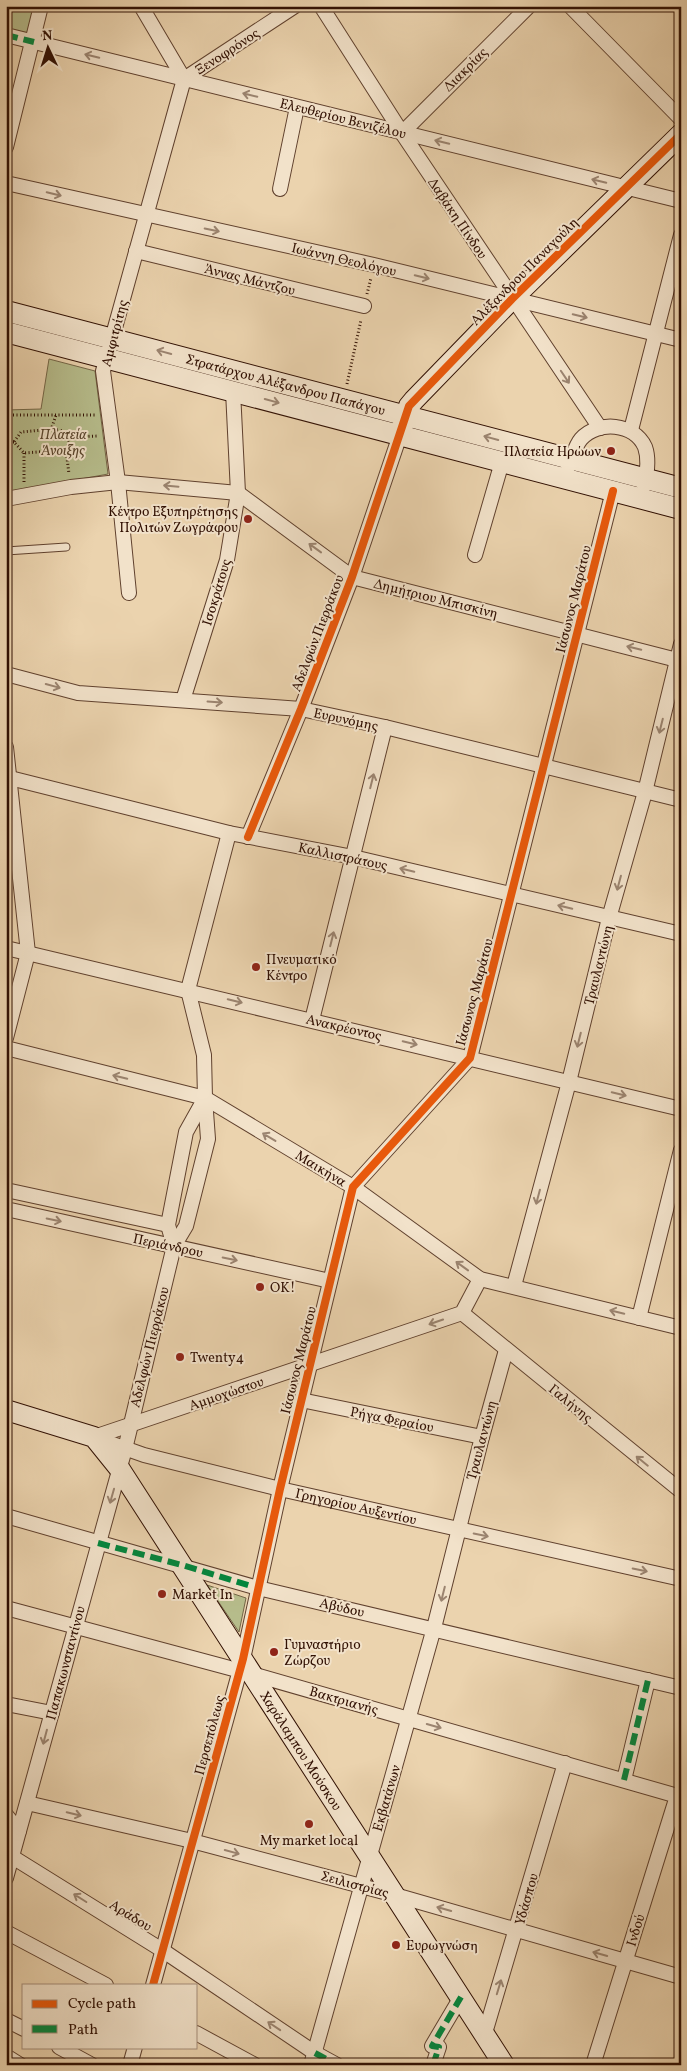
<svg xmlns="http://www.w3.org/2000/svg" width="687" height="2071" viewBox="0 0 687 2071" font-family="Vollkorn,serif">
<rect width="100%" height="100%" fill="#ebd3ae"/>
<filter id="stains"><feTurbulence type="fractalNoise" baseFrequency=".004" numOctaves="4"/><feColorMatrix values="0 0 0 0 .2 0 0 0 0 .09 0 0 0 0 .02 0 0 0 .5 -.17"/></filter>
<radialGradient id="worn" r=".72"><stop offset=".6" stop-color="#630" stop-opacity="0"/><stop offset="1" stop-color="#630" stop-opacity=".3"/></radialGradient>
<g fill="#b6bc8b" stroke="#746647">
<path d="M6,6h31l-6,30 -25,-7z"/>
<path d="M49,359l46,12 13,103 -102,19v-83l35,-1z"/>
<path d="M207,1585l39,13 -7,34z"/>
</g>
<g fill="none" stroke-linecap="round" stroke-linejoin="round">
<g stroke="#60412e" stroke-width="9">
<g id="lane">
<path d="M6,551l60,-4"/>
<path d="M6,2065l5,-10 16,10"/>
</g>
</g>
<g stroke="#60412e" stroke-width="16">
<g id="street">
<path d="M141,6l43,73"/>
<path d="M321,6l81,127 198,295"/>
<path d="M570,6l111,113"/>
<path d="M6,35l675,166"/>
<path d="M184,79l111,-73"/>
<path d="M402,133l127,-127"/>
<path d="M6,147l35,-141"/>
<path d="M6,183l368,82 307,75"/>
<path d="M280,189l17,-82"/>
<path d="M136,251l228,55"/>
<path d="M631,430l50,-195"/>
<path d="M568,467c4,-8 7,-21 13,-28 17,-19 53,-16 64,8 4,11 2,27 -1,39"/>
<path d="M6,499l65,-12 47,-5 120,11 114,84 329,84"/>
<path d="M475,555l27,-93"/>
<path d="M129,593l-11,-111 -15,-111 81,-292"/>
<path d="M6,674l72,19 223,16 84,18 296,73"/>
<path d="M183,700l44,-140 11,-67 -5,-102"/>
<path d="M6,747l22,206 -22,85"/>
<path d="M6,777l223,56 124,24 328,77"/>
<path d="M248,837l53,-128 51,-132 48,-142"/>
<path d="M6,948l675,161"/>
<path d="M312,1020l73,-293"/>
<path d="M6,1048l199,50 148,89 127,92 201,49"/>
<path d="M6,1190l162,35"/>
<path d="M6,1209l324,72"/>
<path d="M174,1246l-6,-21 18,-93 19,-34 -1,-43 -16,-65 41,-157"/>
<path d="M514,1286l55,-204 40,-164 36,-126 36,-148"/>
<path d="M462,1313l219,178"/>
<path d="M639,1318l42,-168"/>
<path d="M301,1400l181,37"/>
<path d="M94,1437l368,-124 18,-34"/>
<path id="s1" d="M96,1438l48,17 136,34 401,90"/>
<path d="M6,1516l252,72 423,100"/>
<path d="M6,1608l246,66 429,123"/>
<path d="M6,1704l46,9"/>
<path d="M624,1780l24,-100"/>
<path d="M27,1803l165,38 203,54 286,82"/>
<path d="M6,1815l13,16"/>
<path d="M6,1853l156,97 153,103 22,12"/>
<path d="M6,1878l119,-429 49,-203 12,-20 22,-87 -3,-41"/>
<path d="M6,1932l100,53"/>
<path d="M153,1985l90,-326 37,-170 73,-302 117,-129 143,-567"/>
<path d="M6,2020l18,9"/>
<path d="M196,2033l59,32"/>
<path d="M485,2033l80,-270"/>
<path d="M59,2047l33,18"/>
<path d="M130,2065l5,-18"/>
<path d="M311,2065l123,-437 48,-191 24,-87"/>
<path d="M433,2065l6,-18 -7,-1 29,-49"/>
<path d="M593,2065l84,-269"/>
</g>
</g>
<g stroke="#311003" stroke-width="22">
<g id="secondary">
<path id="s2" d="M6,311l675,177"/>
<path d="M6,332l675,177"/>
<path d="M402,428l7,-22 5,-6 98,-101 169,-165"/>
<path id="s3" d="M6,1410l88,27 25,31 385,597"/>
</g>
</g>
<g stroke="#311003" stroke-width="3" stroke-dasharray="1 2.5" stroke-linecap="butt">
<path d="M367,294l4,-16"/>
<path d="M347,384l14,-64"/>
<path d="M6,415h90"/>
<path d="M43,430h17l11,7 -5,13 -42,3 -10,-11 7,-10z"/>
<path d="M51,430l5,-15"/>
<path d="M71,437l28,-1"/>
<path d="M6,442h8"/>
<path d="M66,450l3,24"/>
<path d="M24,453v30"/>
</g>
<use href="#lane" stroke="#f2e2ca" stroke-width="7"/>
<use href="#street" stroke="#f2e2ca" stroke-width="14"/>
<use href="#secondary" stroke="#f2e2ca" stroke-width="20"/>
<g stroke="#00873e" stroke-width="6" stroke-dasharray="12 6" stroke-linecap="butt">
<path d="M6,35l28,7"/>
<path d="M98,1543l84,22 76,23"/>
<path d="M624,1780l24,-100"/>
<path d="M315,2053l22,12"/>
<path d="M433,2065l6,-18 -7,-1 29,-49"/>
</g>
<g stroke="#f2e2ca" stroke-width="11">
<g id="cycleway">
<path d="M248,837l53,-128 51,-132 57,-171 103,-107 169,-165"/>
<path d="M153,1985l90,-326 37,-170 73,-302 117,-129 143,-567"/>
</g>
</g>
<use href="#cycleway" stroke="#e8590c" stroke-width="8"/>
</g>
<defs><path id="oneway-shaft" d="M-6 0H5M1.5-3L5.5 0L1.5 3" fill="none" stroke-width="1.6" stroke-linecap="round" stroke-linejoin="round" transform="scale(1.25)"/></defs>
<g stroke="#9b8470">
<use href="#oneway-shaft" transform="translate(92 56) rotate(-166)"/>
<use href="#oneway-shaft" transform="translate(250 95) rotate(-166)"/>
<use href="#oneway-shaft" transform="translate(442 142) rotate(-166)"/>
<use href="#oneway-shaft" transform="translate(599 181) rotate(-166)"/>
<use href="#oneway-shaft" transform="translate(54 194) rotate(13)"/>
<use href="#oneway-shaft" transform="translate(212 230) rotate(12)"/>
<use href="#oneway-shaft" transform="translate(422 277) rotate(14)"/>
<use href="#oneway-shaft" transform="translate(580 316) rotate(14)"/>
<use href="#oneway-shaft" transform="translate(164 352) rotate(-165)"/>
<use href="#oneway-shaft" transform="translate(565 377) rotate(56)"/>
<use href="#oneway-shaft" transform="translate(272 401) rotate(15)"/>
<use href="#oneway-shaft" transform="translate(491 438) rotate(-165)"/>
<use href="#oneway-shaft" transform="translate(171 486) rotate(-175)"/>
<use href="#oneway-shaft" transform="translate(315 548) rotate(-144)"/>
<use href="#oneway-shaft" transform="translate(634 648) rotate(-166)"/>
<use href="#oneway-shaft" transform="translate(53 686) rotate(15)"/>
<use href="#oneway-shaft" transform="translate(215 702) rotate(4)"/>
<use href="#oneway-shaft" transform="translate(661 726) rotate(104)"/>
<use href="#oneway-shaft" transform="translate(372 781) rotate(-76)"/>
<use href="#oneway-shaft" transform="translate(407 870) rotate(-167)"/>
<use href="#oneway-shaft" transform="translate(619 883) rotate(105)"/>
<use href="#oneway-shaft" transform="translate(565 907) rotate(-166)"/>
<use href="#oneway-shaft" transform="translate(332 939) rotate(-76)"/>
<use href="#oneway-shaft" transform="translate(235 1001) rotate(14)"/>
<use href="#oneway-shaft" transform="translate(579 1040) rotate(104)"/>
<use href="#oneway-shaft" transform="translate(410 1043) rotate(13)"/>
<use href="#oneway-shaft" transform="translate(120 1077) rotate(-166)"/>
<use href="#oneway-shaft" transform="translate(619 1094) rotate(14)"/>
<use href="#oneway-shaft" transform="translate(269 1137) rotate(-149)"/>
<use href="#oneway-shaft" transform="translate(538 1197) rotate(105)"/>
<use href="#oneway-shaft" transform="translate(54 1220) rotate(12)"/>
<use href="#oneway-shaft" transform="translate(230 1259) rotate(12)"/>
<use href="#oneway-shaft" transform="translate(462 1266) rotate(-144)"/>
<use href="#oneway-shaft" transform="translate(617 1312) rotate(-166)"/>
<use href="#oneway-shaft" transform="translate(436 1322) rotate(161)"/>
<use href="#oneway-shaft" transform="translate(642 1461) rotate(-141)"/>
<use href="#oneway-shaft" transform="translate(112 1496) rotate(106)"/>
<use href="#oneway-shaft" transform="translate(481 1535) rotate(12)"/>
<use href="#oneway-shaft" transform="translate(640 1570) rotate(12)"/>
<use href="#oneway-shaft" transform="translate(443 1594) rotate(104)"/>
<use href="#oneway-shaft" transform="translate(434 1726) rotate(16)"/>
<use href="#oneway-shaft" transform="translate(45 1737) rotate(105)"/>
<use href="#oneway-shaft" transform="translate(74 1814) rotate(13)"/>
<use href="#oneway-shaft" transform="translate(232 1852) rotate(15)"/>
<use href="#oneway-shaft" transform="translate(80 1898) rotate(-148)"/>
<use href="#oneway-shaft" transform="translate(444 1909) rotate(-164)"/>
<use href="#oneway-shaft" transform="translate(600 1954) rotate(-164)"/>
<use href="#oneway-shaft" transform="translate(499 1987) rotate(-73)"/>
<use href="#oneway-shaft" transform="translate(274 2026) rotate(-146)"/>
</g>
<g fill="#8f2418" stroke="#f2e2ca" stroke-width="2">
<circle cx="611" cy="451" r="5"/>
<circle cx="248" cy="519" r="5"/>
<circle cx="256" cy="967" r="5"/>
<circle cx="260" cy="1287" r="5"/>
<circle cx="180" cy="1357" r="5"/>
<circle cx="162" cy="1594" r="5"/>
<circle cx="274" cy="1652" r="5"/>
<circle cx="309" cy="1824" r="5"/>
<circle cx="396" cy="1945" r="5"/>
</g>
<g text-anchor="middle" stroke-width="4" stroke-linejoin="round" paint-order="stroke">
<g font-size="14" fill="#311003" stroke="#f2e2ca">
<text transform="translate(227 51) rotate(-33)" y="5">Ξενοφρόνος</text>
<text transform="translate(465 69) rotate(-45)" y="5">Διακρίας</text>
<text transform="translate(343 118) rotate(14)" y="5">Ελευθερίου Βενιζέλου</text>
<text transform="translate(458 218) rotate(56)" y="5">Δαβάκη Πίνδου</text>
<text transform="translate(344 259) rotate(13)" y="5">Ιωάννη Θεολόγου</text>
<text transform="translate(524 271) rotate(-45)" y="5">Αλέξανδρου Παναγούλη</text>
<text transform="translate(250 279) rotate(14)" y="5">Άννας Μάντζου</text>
<text transform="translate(114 333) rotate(-75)" y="5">Αμφιτρίτης</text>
<text dy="5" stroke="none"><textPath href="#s2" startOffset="289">Στρατάρχου Αλέξανδρου Παπάγου</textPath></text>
<text transform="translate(216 592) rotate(-73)" y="5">Ισοκράτους</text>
<text transform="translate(436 598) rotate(14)" y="5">Δημήτριου Μπισκίνη</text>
<text transform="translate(573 599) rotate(-76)" y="5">Ιάσωνος Μαράτου</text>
<text transform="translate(317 633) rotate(-69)" y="5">Αδελφών Πιερράκου</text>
<text transform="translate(346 719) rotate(12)" y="5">Ευρυνόμης</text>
<text transform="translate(343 856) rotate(12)" y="5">Καλλιστράτους</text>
<text transform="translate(598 965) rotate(-76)" y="5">Τραυλαντώνη</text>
<text transform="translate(474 992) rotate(-75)" y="5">Ιάσωνος Μαράτου</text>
<text transform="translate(344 1027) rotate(13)" y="5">Ανακρέοντος</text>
<text transform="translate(321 1168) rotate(31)" y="5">Μαικήνα</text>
<text transform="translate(168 1245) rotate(12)" y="5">Περιάνδρου</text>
<text transform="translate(149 1347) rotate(-76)" y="5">Αδελφών Πιερράκου</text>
<text transform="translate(298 1360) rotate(-76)" y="5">Ιάσωνος Μαράτου</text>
<text transform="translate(226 1393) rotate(-19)" y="5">Αμμοχώστου</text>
<text transform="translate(571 1403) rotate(39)" y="5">Γαλήνης</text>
<text transform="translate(392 1419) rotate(11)" y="5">Ρήγα Φεραίου</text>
<text transform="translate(481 1440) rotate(-75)" y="5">Τραυλαντώνη</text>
<text dy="5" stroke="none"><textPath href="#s1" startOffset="269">Γρηγορίου Αυξεντίου</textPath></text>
<text transform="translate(342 1607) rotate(13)" y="5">Αβύδου</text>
<text transform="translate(65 1663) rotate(-75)" y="5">Παπακωνσταντίνου</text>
<text transform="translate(344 1700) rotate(16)" y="5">Βακτριανής</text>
<text transform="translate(209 1735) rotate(-75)" y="5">Περσεπόλεως</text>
<text dy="5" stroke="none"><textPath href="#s3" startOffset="468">Χαράλαμπου Μούσκου</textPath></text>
<text transform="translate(386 1798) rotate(-74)" y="5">Εκβατάνων</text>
<text transform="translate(355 1884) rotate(15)" y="5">Σειλιστρίας</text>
<text transform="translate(526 1899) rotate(-74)" y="5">Υδάσπου</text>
<text transform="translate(131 1915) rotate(32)" y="5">Αράδου</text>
<text transform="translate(635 1930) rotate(-73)" y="5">Ινδού</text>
</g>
<g font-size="14" font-style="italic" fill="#59442c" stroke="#f2e2ca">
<text x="63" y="439">Πλατεία<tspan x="63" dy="16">Άνοιξης</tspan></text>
</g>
<g font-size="14" fill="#311003" stroke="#f2e2ca" text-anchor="start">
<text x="601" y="456" text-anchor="end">Πλατεία Ηρώων</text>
<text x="238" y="516" text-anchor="end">Κέντρο Εξυπηρέτησης<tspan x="238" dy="16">Πολιτών Ζωγράφου</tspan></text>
<text x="266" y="964">Πνευματικό<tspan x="266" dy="16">Κέντρο</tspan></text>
<text x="270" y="1292">ΟΚ!</text>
<text x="190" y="1362">Twenty4</text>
<text x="172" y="1599">Market In</text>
<text x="284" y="1649">Γυμναστήριο<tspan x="284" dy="16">Ζώρζου</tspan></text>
<text x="309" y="1845" text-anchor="middle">My market local</text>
<text x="406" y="1950">Ευρωγνώση</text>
</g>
</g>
<rect width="687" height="2071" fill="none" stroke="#ebd3ae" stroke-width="25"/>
<rect x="8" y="8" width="672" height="2056" fill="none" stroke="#311003" stroke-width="2.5"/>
<rect x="12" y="12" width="662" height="2046" fill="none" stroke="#311003"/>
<rect x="22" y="1984" width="175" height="65" fill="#f2e2ca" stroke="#a58e7a"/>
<rect x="32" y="2000" width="25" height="8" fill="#e8590c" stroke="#a58e7a"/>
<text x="68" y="2008" font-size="15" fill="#311003">Cycle path</text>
<rect x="32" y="2025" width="25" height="8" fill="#00873e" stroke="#a58e7a"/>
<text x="68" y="2034" font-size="15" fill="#311003">Path</text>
<g transform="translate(48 48) rotate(356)" stroke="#f2e2ca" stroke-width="4" paint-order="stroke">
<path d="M0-4L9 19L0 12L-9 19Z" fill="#311003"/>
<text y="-8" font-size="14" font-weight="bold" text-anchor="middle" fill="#311003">N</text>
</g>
<rect width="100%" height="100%" filter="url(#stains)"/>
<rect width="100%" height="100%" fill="url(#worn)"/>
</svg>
